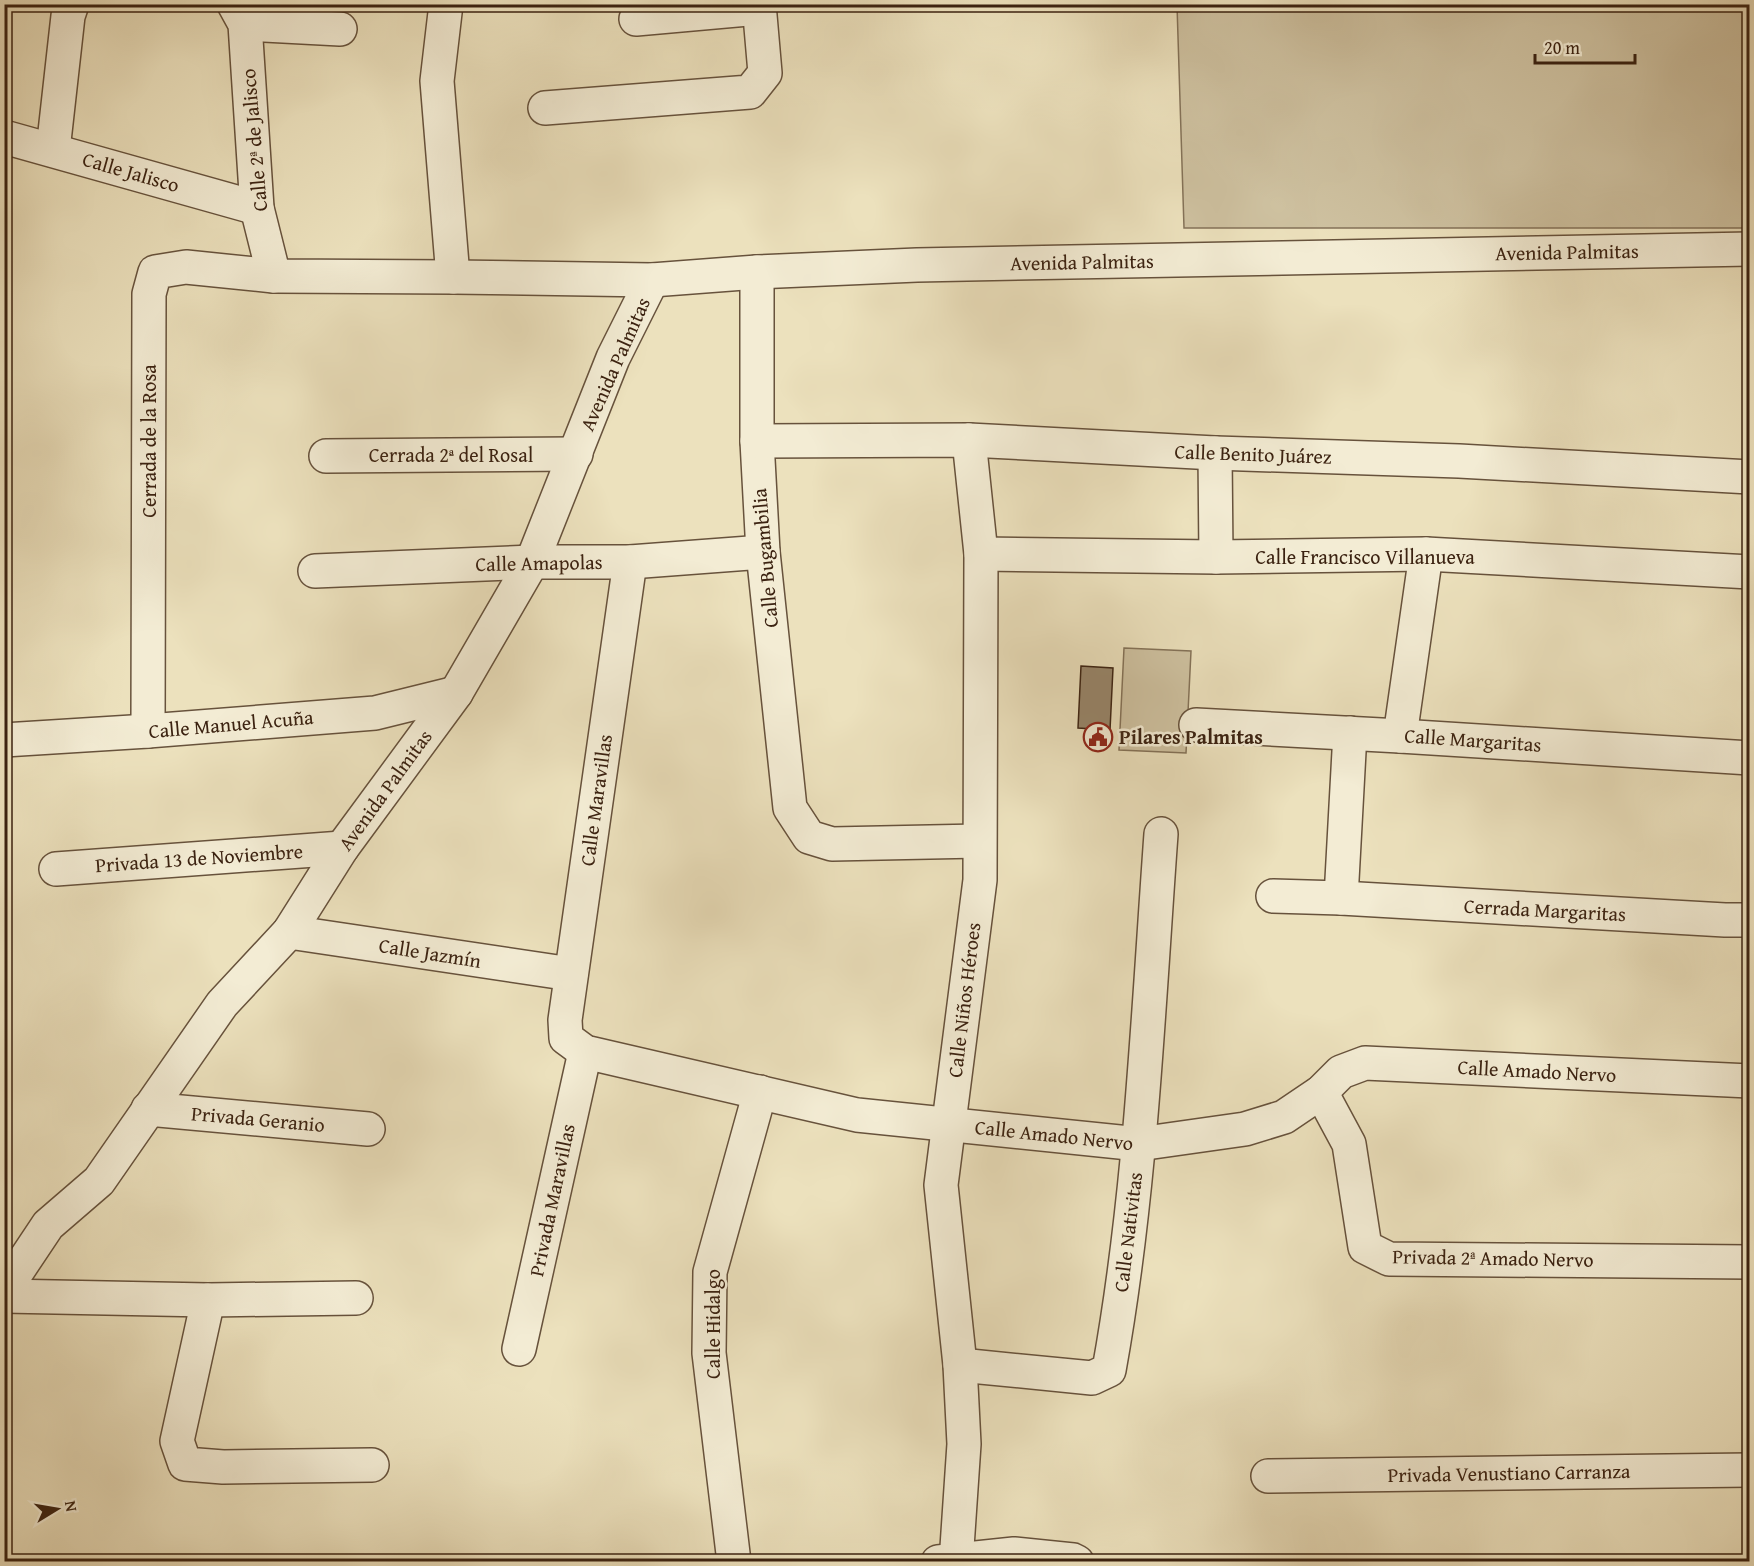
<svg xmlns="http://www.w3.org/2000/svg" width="1754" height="1566" viewBox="0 0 1754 1566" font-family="'Gentium Book Plus',serif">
<rect width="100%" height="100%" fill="#ece1bd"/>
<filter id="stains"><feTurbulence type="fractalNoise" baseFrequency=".00333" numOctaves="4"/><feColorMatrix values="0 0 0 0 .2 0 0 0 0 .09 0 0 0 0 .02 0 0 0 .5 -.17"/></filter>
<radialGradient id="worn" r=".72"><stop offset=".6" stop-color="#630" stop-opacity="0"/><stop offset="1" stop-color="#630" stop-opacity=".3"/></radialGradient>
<g fill="#cec1a0" stroke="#847258" stroke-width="1.5">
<path d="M1177,5h572v223h-565z"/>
<path d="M1124,648l67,3 -5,102 -67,-3z"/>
</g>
<path fill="#97856a" stroke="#3b2211" stroke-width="1.5" d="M1081,666l32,2 -3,62 -32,-2z"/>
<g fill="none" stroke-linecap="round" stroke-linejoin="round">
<g stroke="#67523c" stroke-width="36">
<g id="minor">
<path d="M234,4l11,20 12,184 17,68"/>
<path d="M446,4l-9,77 16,196"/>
<path d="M636,19l123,-11"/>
<path d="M245,24l95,5"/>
<path d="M545,108l205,-16 15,-19 -6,-69"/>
<path d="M4,137l253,71"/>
<path d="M53,150l15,-134 4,-12"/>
<path d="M757,272v169l6,111 27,256 19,29 23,7 147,-3"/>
<path d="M757,441l212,-1 246,13 244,8 291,16"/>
<path d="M1215,453l1,104"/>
<path d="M326,456l250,-2"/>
<path d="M981,554l235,3 210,-3 324,18"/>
<path d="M630,562l-65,458 1,18 19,14 272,63 282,29 106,-15 39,-12 37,-25 20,-20 24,-9 385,18"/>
<path d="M315,571l217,-9h98l133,-10"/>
<path d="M1196,725l204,11 350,22"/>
<path d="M148,731l1,-437 6,-22 31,-5 88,9 179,1 199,3 105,-8 160,-7 833,-16"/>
<path d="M1400,736l26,-182"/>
<path d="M4,740l144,-9 227,-18 81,-20"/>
<path d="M56,869l286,-21"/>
<path d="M1273,896l68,2 384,22h25"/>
<path d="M1341,898l9,-165"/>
<path d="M289,932l282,42"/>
<path d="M1321,1092l28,52 16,103 24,12 361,3"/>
<path d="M148,1109l220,20"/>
<path d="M4,1291l44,-66 51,-44 123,-177 67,-72 53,-84 114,-155 76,-131 81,-204 39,-78"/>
<path d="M4,1296l204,4 148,-2"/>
<path d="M208,1300l-31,141 8,23 38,3 149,-2"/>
<path d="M519,1349l66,-297"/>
<path d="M960,1365l132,13 17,-8c32,-177 39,-358 52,-536"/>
<path d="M1268,1476l482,-6"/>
<path d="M734,1562l-25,-209 1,-81 50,-180"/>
<path d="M938,1562l76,-8 59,6 4,2"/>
<path d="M956,1562l8,-118 -4,-79 -19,-180 39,-305 1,-326 -12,-114"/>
</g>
</g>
<use href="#minor" stroke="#f3ecd4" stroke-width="33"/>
</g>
<defs>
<g id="civic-ring" transform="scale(1.5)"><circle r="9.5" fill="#f3ecd4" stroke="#8f2418" stroke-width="1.5"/><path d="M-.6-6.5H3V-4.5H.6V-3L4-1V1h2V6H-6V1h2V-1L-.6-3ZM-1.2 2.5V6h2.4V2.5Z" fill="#8f2418"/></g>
</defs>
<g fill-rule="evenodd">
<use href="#civic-ring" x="1098" y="737"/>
</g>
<g text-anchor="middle" stroke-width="5" stroke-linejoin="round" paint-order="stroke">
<g font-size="20" fill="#3b2211" stroke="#f3ecd4">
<text transform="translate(254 140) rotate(-95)" y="7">Calle 2ª de Jalisco</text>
<text transform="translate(131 172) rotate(16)" y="7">Calle Jalisco</text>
<text transform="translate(1567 252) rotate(-1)" y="7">Avenida Palmitas</text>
<text transform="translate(1082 262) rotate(-1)" y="7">Avenida Palmitas</text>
<text transform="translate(615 364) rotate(-66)" y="7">Avenida Palmitas</text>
<text transform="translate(149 441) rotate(-90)" y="7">Cerrada de la Rosa</text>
<text transform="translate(1253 454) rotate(2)" y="7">Calle Benito Juárez</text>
<text x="451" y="462">Cerrada 2ª del Rosal</text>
<text x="1365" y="564">Calle Francisco Villanueva</text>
<text transform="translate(765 558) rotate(-95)" y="7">Calle Bugambilia</text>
<text transform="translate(539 563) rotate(-1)" y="7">Calle Amapolas</text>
<text transform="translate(231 724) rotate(-5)" y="7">Calle Manuel Acuña</text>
<text transform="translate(1473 740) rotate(4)" y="7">Calle Margaritas</text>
<text transform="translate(385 790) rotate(-54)" y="7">Avenida Palmitas</text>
<text transform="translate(596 800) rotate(-82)" y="7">Calle Maravillas</text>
<text transform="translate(199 858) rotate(-4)" y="7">Privada 13 de Noviembre</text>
<text transform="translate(1545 910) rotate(3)" y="7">Cerrada Margaritas</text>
<text transform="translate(430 953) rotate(9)" y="7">Calle Jazmín</text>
<text transform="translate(964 1000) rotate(-83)" y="7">Calle Niños Héroes</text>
<text transform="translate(1537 1071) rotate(3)" y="7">Calle Amado Nervo</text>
<text transform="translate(258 1119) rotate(5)" y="7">Privada Geranio</text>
<text transform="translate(1054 1135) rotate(6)" y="7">Calle Amado Nervo</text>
<text transform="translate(552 1200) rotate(-78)" y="7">Privada Maravillas</text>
<text transform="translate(1128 1232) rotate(-83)" y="7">Calle Nativitas</text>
<text transform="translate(1493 1258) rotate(1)" y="7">Privada 2ª Amado Nervo</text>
<text transform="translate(713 1324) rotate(-90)" y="7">Calle Hidalgo</text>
<text transform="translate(1509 1473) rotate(-1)" y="7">Privada Venustiano Carranza</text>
</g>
<g font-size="20" font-weight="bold" fill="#3b2211" stroke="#f3ecd4" text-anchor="start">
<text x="1119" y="744">Pilares Palmitas</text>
</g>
</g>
<rect width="1754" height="1566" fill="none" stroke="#ece1bd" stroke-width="24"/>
<rect x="6" y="6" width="1742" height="1554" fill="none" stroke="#3b2211" stroke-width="3"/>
<rect x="12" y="12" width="1730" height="1542" fill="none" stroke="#3b2211" stroke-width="1.5"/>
<g transform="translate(57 1509) rotate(79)" stroke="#f3ecd4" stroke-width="4.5" paint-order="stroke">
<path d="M0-4.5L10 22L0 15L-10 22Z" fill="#3b2211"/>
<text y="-9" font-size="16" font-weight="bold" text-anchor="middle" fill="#3b2211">N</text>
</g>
<path d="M1535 54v9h100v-9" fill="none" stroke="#3b2211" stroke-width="3"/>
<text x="1544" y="54" font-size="18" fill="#3b2211" stroke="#f3ecd4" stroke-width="4.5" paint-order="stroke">20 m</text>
<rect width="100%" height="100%" filter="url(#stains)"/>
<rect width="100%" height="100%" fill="url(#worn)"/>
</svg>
